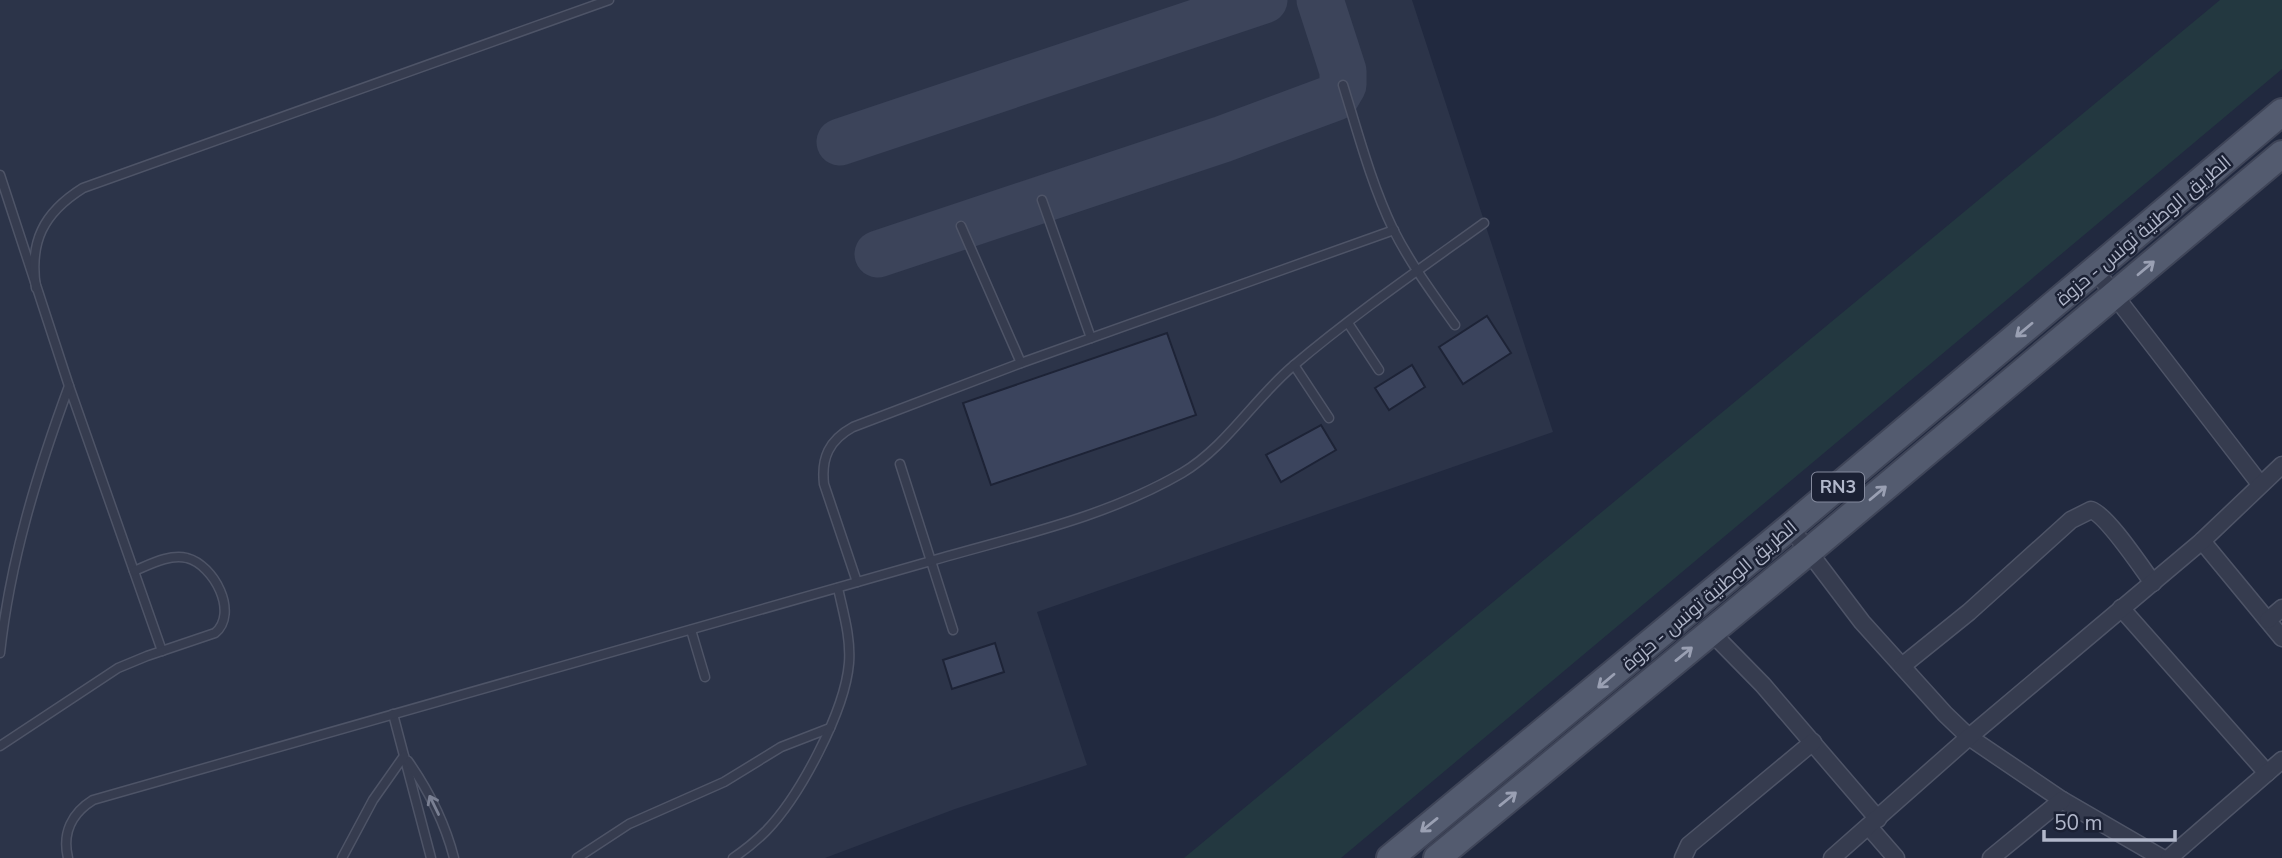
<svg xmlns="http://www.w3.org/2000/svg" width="2282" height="858" viewBox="0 0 2282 858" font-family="'Nunito Sans',Cairo,sans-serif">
<rect width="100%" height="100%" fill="#21293f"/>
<path fill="#2c3449" d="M0,0h1412l141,432 -516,180 50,153 -132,44 -130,49h-825z"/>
<path fill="#233840" d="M2220,0h62v69l-941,789h-157z"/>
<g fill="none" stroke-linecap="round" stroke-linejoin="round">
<g stroke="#3c445a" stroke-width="47">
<path d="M840,142l424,-142"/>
<path d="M878,254l345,-115 113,-42 7,-12v-14l-23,-71"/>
</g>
</g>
<g fill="#3b445d" stroke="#1d2336" stroke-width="2">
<path d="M1487,316l24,37 -48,31 -24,-37z"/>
<path d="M1167,333l29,82 -205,70 -28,-82z"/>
<path d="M1412,365l13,22 -36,23 -14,-22z"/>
<path d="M1321,425l15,25 -55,32 -15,-27z"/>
<path d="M995,643l9,29 -52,17 -9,-29z"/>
</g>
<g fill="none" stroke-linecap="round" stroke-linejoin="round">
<g stroke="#4e5467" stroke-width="11">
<g id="service">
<path d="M1343,85c15,48 28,98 50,144 17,34 40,65 62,96"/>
<path d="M0,175l69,211 93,265"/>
<path d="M1042,200l49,138"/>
<path d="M961,226l60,137"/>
<path d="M36,288c-7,-46 7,-75 47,-100l526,-188"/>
<path d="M1348,323l31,47"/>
<path d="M1294,365l35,53"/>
<path d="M900,464l53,166"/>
<path d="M857,582l-33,-98c-3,-26 5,-44 29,-57l168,-64 373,-133"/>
<path d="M691,630l14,47"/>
<path d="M0,653c10,-92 37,-180 69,-267"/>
<path d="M393,714l38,144"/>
<path d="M0,746l118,-78 29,-12 68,-23c24,-20 -1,-68 -28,-75 -18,-4 -36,6 -53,13"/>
<path d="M408,761c21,30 37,62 46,97"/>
<path d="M68,858c-6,-25 4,-45 25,-58l838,-239c85,-25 174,-43 251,-88 44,-26 72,-74 111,-107 60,-51 127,-97 191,-143"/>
<path d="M342,858l31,-58 31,-44"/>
<path d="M577,858l52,-34 95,-42 57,-35 49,-19"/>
<path d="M733,858c12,-8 23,-17 33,-27 34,-35 79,-120 83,-168 2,-26 -6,-51 -11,-75"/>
</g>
</g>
<g stroke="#4e5467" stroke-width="19">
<g id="minor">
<path d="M2095,270l165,214"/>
<path d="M1790,527l72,95 83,92 24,23 93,63 100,58"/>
<path d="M2202,541l80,97"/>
<path d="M2121,608l146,165"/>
<path d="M2268,620l14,-12"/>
<path d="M1711,632l52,53 115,134"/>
<path d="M1902,666l67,-54 102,-92 20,-10c16,5 50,57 62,73"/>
<path d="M1869,827l27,31"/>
<path d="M1683,858l6,-13 124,-103"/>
<path d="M1832,858l137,-121 233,-196 80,-76"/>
<path d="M1991,858l71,-58"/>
<path d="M2169,858l113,-98"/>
</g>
</g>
<g stroke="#3f4558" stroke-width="30">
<g id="primary">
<path d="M1390,858l400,-331 492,-415"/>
<path d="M1437,858l371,-306 474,-398"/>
</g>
</g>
<use href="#service" stroke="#363c4f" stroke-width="8"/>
<use href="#minor" stroke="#363c4f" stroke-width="16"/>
<use href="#primary" stroke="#535b6f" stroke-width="26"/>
</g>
<defs><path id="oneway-shaft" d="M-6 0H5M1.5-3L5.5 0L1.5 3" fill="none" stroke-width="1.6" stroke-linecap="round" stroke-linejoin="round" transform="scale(1.75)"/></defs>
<g stroke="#9aa0b3">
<use href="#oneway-shaft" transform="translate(2146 268) rotate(-40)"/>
<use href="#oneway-shaft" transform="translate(2024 330) rotate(140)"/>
<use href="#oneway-shaft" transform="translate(1878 493) rotate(-40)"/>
<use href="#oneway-shaft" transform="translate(1684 654) rotate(-39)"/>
<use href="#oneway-shaft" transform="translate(1606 681) rotate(140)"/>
<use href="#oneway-shaft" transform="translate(1508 799) rotate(-39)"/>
<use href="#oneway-shaft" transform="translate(1429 825) rotate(141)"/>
</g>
<use stroke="#7a8093" href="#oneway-shaft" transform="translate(434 805) rotate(-116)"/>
<g text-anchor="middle" stroke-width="5" stroke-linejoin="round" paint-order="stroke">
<rect fill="#1b2134" stroke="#848a9d" stroke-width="2" x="1812" y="472.5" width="52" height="29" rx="5"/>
<g font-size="18" font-weight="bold" fill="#b1b7ca">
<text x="1838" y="493">RN3</text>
</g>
<g font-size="19" fill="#b1b7ca" stroke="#1b2134">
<text transform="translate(2143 230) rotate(-40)" y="7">الطريق الوطنية تونس - حزوة</text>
<text transform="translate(1709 595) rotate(-40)" y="7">الطريق الوطنية تونس - حزوة</text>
</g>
</g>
<path d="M2044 830v10h131v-10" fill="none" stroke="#b1b7ca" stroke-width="3.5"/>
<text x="2054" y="830" font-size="21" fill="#b1b7ca" stroke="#1b2134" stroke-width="5" paint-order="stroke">50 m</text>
</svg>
